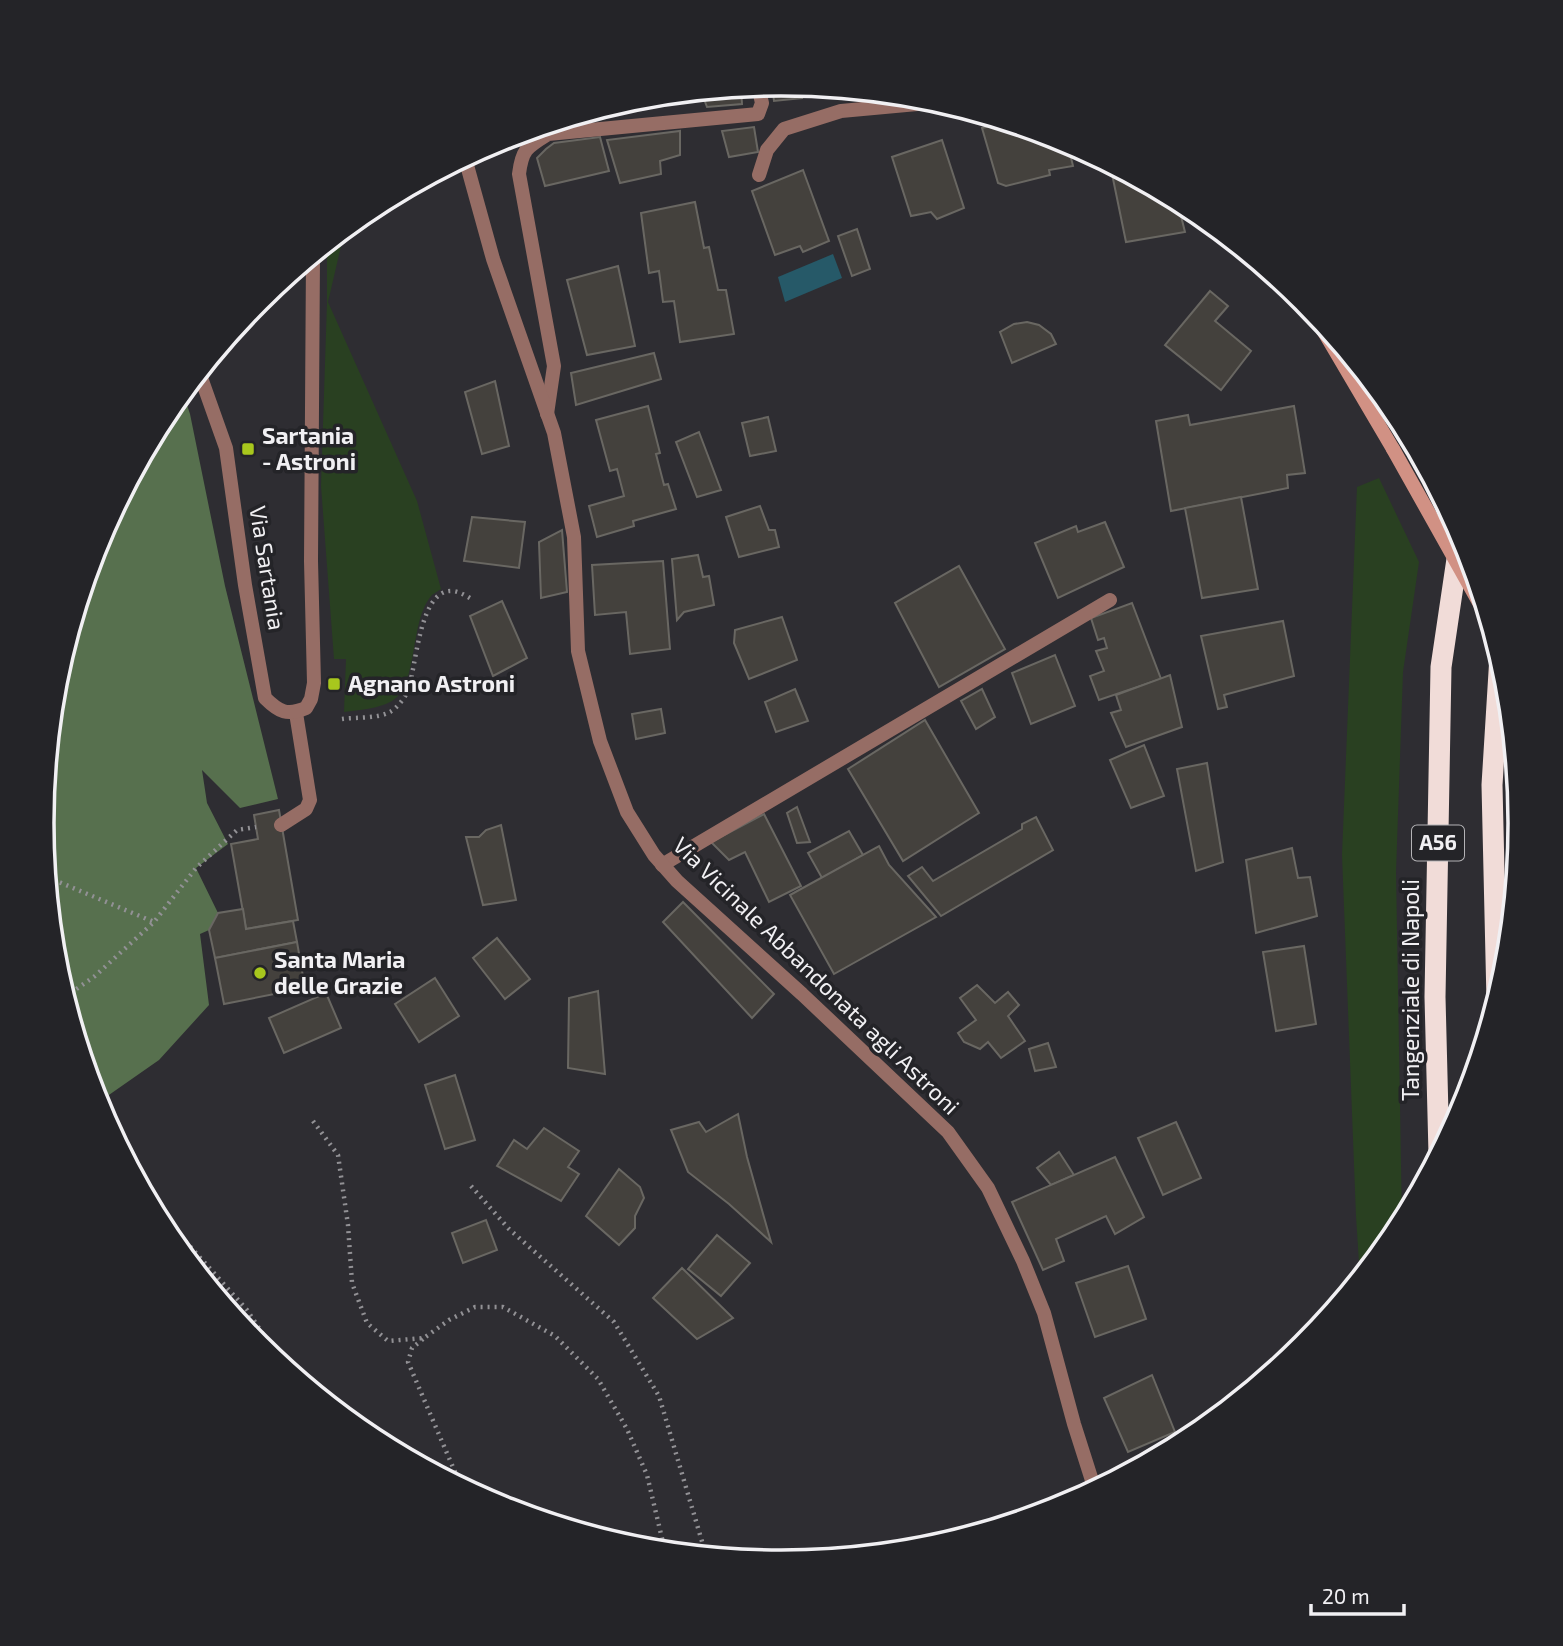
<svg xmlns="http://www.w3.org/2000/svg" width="1563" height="1646" viewBox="0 0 1563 1646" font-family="'Exo 2',sans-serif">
<rect width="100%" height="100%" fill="#2e2d32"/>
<g fill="#294021">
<path d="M345,229l-17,73 89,199 24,88c-3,2 -6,4 -9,6 -23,25 -13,90 -40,106 -14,8 -33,9 -48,11l2,-53h-12l-13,-173 6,-184v-58z"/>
<path d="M1379,478l40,84 -16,110 -7,200 6,351 -6,11 -36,44 -4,-62 -14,-361 15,-368z"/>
</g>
<path fill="#57704e" d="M183,393l7,21 35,172 53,213 -38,9 -38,-38 5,33 21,41 -32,24 22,45 -9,17 -9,4 9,71 -50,55 -53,37 -2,20 -6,-11 -42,-139 -14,-144 14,-145 42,-138 69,-128z"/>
<path fill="#265968" d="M833,254l9,24 -57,24 -7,-25z"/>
<g fill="#44413d" stroke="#696762" stroke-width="2">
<path d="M782,84l20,1v13l-28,3 -2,-16z"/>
<path d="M741,88l1,16 -35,3 -3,-8 -73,12 -2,-11 9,-2z"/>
<path d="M599,109l1,3 -26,7v-2z"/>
<path d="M1007,122l60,19 6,25 -24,4 1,5 -44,11 -8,-3 -16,-55z"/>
<path d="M754,127l4,25 -29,5 -7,-26z"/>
<path d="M680,131v24l-20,6 1,13 -41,9 -13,-43z"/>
<path d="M600,137l9,34 -64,15 -8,-28 9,-9 8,-6z"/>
<path d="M942,140l22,68 -27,11 -6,-7 -20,4 -19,-59z"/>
<path d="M1116,168l61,32 8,32 -59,10 -15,-73z"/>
<path d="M803,170l26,71 -26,11 -3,-6 -25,9 -23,-64z"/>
<path d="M695,202l9,46 5,-1 9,43h8l8,44 -54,8 -6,-41 -11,1 -4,-31 -10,2 -8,-60z"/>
<path d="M857,229l13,40 -18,7 -14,-40z"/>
<path d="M618,266l17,80 -48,9 -20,-75z"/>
<path d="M1210,291l18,15 -13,15 36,30 -30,39 -56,-45z"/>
<path d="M1027,322l12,3 12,9 5,10 -44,19 -12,-31 14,-8z"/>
<path d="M654,353l7,26 -85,26 -5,-32z"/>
<path d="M495,381l14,65 -27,8 -17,-62z"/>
<path d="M648,406l12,47 -4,1 8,31 4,-1 8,25 -43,12 1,5 -37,11 -8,-31 35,-10 -7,-27 -7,2 -14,-51z"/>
<path d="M1294,406l11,67 -18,2 1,13 -117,23 -15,-90 32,-6 2,10z"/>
<path d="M768,417l8,34 -26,5 -8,-33z"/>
<path d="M699,432l22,58 -24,7 -21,-55z"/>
<path d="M1241,497l17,92 -56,9 -17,-90z"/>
<path d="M760,506l9,24h6l4,17 -40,10 -13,-40z"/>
<path d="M472,517l53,5 -6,46 -55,-7z"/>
<path d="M1105,522l19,45 -66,31 -23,-55 41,-17 2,6z"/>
<path d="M562,530l5,62 -26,6 -2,-56z"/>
<path d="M698,555l5,22 6,-1 5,29 -30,7 -7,8 -5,-61z"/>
<path d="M663,561l7,88 -40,5 -4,-42 -31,3 -3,-50z"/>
<path d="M959,566l46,83 -66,38 -44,-84z"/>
<path d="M502,601l25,57 -34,18 -23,-60z"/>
<path d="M1132,603l29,76 -62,21 -9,-24 14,-5 -8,-20 11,-3 -3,-10 -6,2 -7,-22z"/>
<path d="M782,617l15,43 -48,19 -15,-36 1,-13z"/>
<path d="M1283,621l11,55 -70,19 3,12 -9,2 -17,-73z"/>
<path d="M1055,655l20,51 -44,18 -19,-51z"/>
<path d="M1170,675l12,52 -56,20 -15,-34 10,-3 -5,-15z"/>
<path d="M795,689l13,32 -32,11 -11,-30z"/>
<path d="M982,689l13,28 -19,12 -15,-28z"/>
<path d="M661,709l4,24 -29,6 -4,-25z"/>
<path d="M925,720l54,93 -76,48 -55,-92z"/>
<path d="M1144,745l20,51 -33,12 -21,-48z"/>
<path d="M1207,763l16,99 -27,9 -19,-102z"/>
<path d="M797,807l13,35 -13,1 -10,-30z"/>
<path d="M279,810l19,110 -52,9 -15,-85 27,-5 -4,-24z"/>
<path d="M764,814l37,72 -32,16 -24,-50 -16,8 -18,-18z"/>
<path d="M1036,817l17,33 -112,66 -33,-40 14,-9 11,14 89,-52v-5z"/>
<path d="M501,825l15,75 -33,5 -17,-68h13l7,-7z"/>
<path d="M849,831l14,24 -41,23 -14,-25z"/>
<path d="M879,846l10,19 47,52 -102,57 -44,-79z"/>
<path d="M1292,848l6,30 12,-1 7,39 -61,17 -10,-73z"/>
<path d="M683,902l91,92 -22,24 -89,-96z"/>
<path d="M243,909l3,20 47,-8 4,21 -82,16 -6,-28 9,-17z"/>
<path d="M497,938l33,41 -25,20 -32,-41z"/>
<path d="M297,942l8,46 -81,16 -9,-46z"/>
<path d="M1304,946l12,78 -40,7 -13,-79z"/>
<path d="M435,978l24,38 -40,26 -24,-38z"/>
<path d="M977,985l18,18 13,-11 11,13 -11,11 17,25 -24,17 -13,-16 -8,7 -16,-7 -6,-9 18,-13 -16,-22z"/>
<path d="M598,991l7,83 -37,-6 1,-70z"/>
<path d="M326,993l15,35 -57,25 -15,-35z"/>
<path d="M1048,1043l8,24 -21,4 -6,-22z"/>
<path d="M455,1075l20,65 -30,9 -20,-64z"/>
<path d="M738,1114l9,43 24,85 -42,-38 -41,-32 -17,-42 28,-8 7,10z"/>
<path d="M1176,1122l25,56 -38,17 -25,-57z"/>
<path d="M544,1128l35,23 -11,16 11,7 -18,27 -64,-35 17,-26 13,9z"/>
<path d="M1059,1152l15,23 -23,10 -14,-17z"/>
<path d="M1115,1157l29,60 -29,17 -9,-18 -50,23 8,22 -21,9 -31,-68z"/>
<path d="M619,1169l21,18 4,11 -9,18v12l-16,17 -33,-29z"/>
<path d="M486,1220l11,30 -34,13 -11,-30z"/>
<path d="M717,1235l33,28 -29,33 -33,-27z"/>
<path d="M1128,1266l18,53 -51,18 -19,-54z"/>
<path d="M682,1268l51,50 -36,21 -44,-41z"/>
<path d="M1152,1375l23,57 -47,20 -24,-54z"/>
</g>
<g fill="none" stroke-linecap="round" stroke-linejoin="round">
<g stroke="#929195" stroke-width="4.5" stroke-dasharray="2 5" stroke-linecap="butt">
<path d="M342,719c15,-2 34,0 48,-7 6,-3 15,-14 17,-20 10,-22 11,-104 46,-101 7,1 14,5 20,9"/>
<path d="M47,877l107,45"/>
<path d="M65,997l30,-21 59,-54 42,-54 41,-38 19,-3"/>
<path d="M313,1121l25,34 10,70 4,58 15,40 21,18 36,-3 25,-18 26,-13h28l52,29 43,43 29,50 20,46 18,76"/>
<path d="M471,1186l38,43 105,93 45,74 47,159"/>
<path d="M159,1220l10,3 78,87 39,59"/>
<path d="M423,1339l-11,9 -4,14 53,124"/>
</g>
<g stroke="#966d65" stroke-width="14">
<path d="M759,175l8,-25 17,-21 57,-18 98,-9"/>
<path d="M547,414l7,-48 -35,-192c3,-25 8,-27 29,-40l210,-20 4,-11 -4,-17"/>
<path d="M281,825l25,-16 4,-9 -14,-87"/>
<path d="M662,865l448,-265"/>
</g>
<g stroke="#966d65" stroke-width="14">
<path d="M465,158l28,101 61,174 20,104 4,114 22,90 27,71 27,43 23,26 125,113 146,138 40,56 35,73 21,52 30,111 21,66"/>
<path d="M199,372l27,76 19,137 20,113c14,14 22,18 41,10l5,-9 3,-16 -3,-122 2,-305"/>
</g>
<path stroke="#d19184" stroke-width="14" d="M1307,303l86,146"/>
<g stroke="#f1dcd8" stroke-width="21">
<path d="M1497,1001l-5,-216 8,-129"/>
<path d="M1439,1154l-4,-157 6,-330 20,-135"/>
</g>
<path stroke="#d19184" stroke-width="14" d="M1393,449l97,173"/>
</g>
<g fill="#a8c71d" stroke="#242428" stroke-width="2.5">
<rect x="241" y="442" width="14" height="14" rx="3.5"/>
<rect x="327" y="677" width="14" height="14" rx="3.5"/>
<circle cx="260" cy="973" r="7"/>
</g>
<g text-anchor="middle" stroke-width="7" stroke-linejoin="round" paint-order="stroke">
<rect fill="#242428" stroke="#b4b3b6" stroke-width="2" x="1412" y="825.5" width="52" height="35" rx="5"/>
<g font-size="21" font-weight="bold" fill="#f1f0f3">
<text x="1438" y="850">A56</text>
</g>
<g font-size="23" font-weight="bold" fill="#f1f0f3" stroke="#242428" text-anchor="start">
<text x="262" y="444">Sartania<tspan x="262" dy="26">- Astroni</tspan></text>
<text x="348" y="692">Agnano Astroni</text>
<text x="274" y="968">Santa Maria<tspan x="274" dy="26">delle Grazie</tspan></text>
</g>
<g font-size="23" fill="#f1f0f3" stroke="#242428">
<text transform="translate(267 568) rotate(81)" y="8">Via Sartania</text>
<text transform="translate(816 976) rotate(44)" y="8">Via Vicinale Abbandonata agli Astroni</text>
<text transform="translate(1411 990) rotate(-90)" y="8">Tangenziale di Napoli</text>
</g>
</g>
<path d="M0 0H1563V1646H0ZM54 823a727 727 0 1 1 1454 0a727 727 0 1 1-1454 0Z" fill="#242428" fill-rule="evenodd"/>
<path fill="none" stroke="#f1f0f3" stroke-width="3.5" d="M54 823a727 727 0 1 1 1454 0a727 727 0 1 1-1454 0Z"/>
<path d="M1311 1604v10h93v-10" fill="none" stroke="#f1f0f3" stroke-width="3.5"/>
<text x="1322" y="1604" font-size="21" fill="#f1f0f3" stroke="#242428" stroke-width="5" paint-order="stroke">20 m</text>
</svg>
